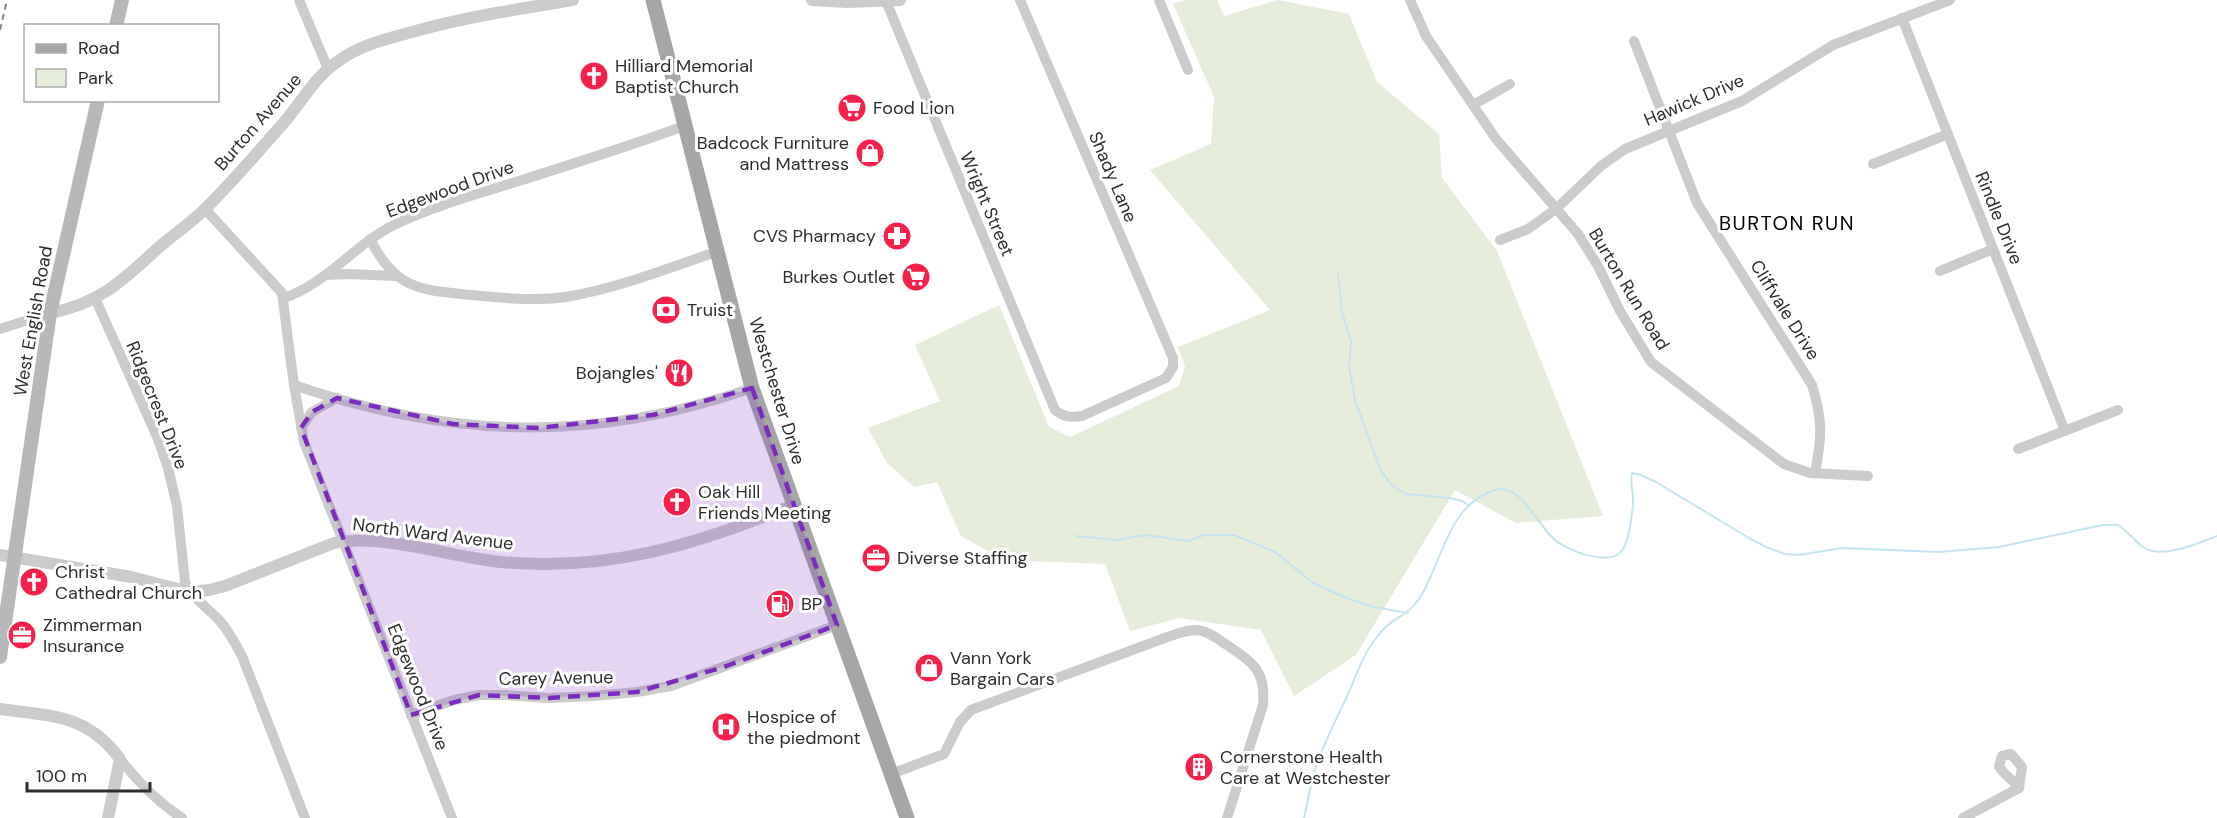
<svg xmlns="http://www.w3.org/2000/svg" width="2217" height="818" viewBox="0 0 2217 818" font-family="'DM Sans',sans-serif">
<rect width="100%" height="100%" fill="#fff"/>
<path fill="#e7eddb" d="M1186,0h31l7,16 54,-16 71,14 28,68 62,52 3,44 55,73 106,265 -87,7 -61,-33 -99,165 -62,41 -33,-66 -82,-12 -49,13 -25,-67 -101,-4 -43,-24 -24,-54 -23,5 -27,-24 -19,-35 72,-27 -25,-56 84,-40 50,122 21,10 109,-51 6,-20 -7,-19 92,-37 -120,-140 61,-26 3,-47 -41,-93z"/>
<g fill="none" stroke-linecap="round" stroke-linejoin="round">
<g stroke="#c5e4ef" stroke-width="2">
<path d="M1338,274l4,38 9,29 -2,24 6,35 25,69 11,16 15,9 44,4 12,3 6,4"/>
<path d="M1076,536l40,4 30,-5 43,6 15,-6h30l41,17 38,31 31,14 30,10 34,6"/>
<path d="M1304,818c4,-16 6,-33 11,-49 9,-27 23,-53 35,-79 6,-15 12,-32 21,-45 5,-7 12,-16 18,-21 13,-9 25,-15 33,-30 21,-36 27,-90 73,-104 25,-8 43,36 59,49 13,12 58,29 69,10 6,-9 10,-38 10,-49 0,-9 -3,-18 -1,-27l9,2 15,7 93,56 17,9 19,7 14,1 43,-7 96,4 61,-5 104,-22h15c10,6 16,16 25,22 18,13 56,-4 74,-11"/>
</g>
<g stroke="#cbcbcb" stroke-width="10">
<path d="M299,0l29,69"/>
<path d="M1159,0l29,70"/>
<path d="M1410,0l16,36 70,103 82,95 20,32 22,45 31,51 133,102 26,9 58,3"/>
<path d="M886,1l169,409c9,7 15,8 27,6l84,-38 7,-11v-9l-153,-358"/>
<path d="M1902,18l163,413"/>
<path d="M1634,41l63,162 115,182c11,36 10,52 3,88"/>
<path d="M1473,105l37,-21"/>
<path d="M1873,164l75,-30"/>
<path d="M205,209l77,84 12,92 10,57 148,376"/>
<path d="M370,239c25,50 49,51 101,56 33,3 67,7 100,1 47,-8 100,-29 145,-44"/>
<path d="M1500,240l28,-11 28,-20 45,-43 24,-17 117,-48 91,-56 117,-45"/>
<path d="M1940,271l53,-22"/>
<path d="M326,275l23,-1 47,2"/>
<path d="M95,298l63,141 10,29 9,38 8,76c7,16 22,25 34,38 10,11 16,23 23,36l63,162"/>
<path d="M284,298c42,-14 70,-53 110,-73 40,-19 83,-31 125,-44 56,-18 111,-35 165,-55"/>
<path d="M0,329l50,-16"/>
<path d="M294,385c156,54 301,58 458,3"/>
<path d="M301,428l11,-16 25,-14"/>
<path d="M2018,449l100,-39"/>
<path d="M411,715l43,-15 25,-5h27l43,3 44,-2 44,-4 34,-6 166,-61"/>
<path d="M2011,754l11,13 -3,21c-6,-9 -15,-12 -20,-22l3,-10z"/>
<path d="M120,759c17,22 39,44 62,59"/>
<path d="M891,774l53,-20 16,-32 11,-12 199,-74c10,-3 22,-8 32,-5 9,2 17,9 25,14 26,18 39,25 36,60l-36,113"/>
<path d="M1963,818l56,-30"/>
</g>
<g stroke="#cbcbcb" stroke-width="12">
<path d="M812,0l35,2 53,-2"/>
<path d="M50,313c49,-9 72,-32 107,-64 16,-14 34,-26 49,-41 28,-28 54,-58 80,-88 16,-19 30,-44 51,-58 22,-17 49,-23 75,-30 53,-15 107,-23 161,-32"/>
<path d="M0,555l131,22 59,15 19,-2 16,-4 109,-43c49,-10 116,14 167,19 106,10 195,-17 292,-57"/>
<path d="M0,709c51,7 87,5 120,50l-12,59"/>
</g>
<g stroke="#b8b8b8" stroke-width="14">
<path d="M116,26l6,-26"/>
<path d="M0,657l50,-344 48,-213"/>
</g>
<path stroke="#a6a6a6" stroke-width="15" d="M653,0l99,388 155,430"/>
<path stroke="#838383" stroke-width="2" stroke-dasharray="6 4.5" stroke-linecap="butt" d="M0,30l7,-30"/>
</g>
<path fill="#7b2cbf" fill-opacity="0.2" stroke="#7b2cbf" stroke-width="4.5" stroke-dasharray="12 8" stroke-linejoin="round" d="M752,388l85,237 -113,42 -87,25 -88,6 -70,-3 -68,20 -110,-287 11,-16 25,-14 116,26 86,4 114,-13z"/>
<defs>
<g id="church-disc" transform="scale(1.5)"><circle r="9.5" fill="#f5214a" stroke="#fff"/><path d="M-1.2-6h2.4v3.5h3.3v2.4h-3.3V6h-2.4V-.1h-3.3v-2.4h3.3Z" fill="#fff"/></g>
<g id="supermarket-disc" transform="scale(1.5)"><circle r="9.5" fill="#f5214a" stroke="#fff"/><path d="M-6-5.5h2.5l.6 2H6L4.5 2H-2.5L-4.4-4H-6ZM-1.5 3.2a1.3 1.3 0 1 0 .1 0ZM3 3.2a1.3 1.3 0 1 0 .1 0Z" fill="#fff"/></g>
<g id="shop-disc" transform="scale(1.5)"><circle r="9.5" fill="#f5214a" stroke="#fff"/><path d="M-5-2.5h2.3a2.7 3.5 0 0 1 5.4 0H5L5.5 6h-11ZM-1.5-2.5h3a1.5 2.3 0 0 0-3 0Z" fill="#fff"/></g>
<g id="pharmacy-disc" transform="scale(1.5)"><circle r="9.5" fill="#f5214a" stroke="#fff"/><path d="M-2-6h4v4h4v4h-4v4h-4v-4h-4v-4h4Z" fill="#fff"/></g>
<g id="bank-disc" transform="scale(1.5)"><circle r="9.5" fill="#f5214a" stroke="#fff"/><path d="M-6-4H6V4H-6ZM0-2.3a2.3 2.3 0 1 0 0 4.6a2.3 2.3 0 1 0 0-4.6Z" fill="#fff"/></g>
<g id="restaurant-disc" transform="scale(1.5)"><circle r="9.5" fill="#f5214a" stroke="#fff"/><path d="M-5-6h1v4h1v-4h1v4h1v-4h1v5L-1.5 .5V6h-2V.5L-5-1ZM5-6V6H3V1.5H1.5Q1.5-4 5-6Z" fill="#fff"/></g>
<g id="office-disc" transform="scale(1.5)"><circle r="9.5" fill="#f5214a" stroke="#fff"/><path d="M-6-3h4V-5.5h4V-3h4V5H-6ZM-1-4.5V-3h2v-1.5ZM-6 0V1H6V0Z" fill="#fff"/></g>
<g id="fuel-disc" transform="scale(1.5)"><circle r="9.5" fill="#f5214a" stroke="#fff"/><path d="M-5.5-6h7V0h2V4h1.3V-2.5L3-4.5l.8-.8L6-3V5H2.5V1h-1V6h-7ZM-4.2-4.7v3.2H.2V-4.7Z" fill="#fff"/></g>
<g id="hospital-disc" transform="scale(1.5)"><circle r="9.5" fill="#f5214a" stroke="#fff"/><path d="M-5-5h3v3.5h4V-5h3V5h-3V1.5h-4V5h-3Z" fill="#fff"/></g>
<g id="building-disc" transform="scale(1.5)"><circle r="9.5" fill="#f5214a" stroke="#fff"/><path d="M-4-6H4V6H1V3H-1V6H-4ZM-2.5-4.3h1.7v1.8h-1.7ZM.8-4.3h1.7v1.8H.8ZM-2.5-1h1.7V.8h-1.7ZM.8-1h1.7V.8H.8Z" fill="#fff"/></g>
</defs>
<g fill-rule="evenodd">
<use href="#church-disc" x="594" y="76"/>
<use href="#supermarket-disc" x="852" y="108"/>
<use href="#shop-disc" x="870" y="153"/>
<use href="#pharmacy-disc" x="897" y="236"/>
<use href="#supermarket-disc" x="916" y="277"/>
<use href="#bank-disc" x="666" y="310"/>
<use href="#restaurant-disc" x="679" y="373"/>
<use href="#church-disc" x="677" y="502"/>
<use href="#office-disc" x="876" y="558"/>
<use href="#church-disc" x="34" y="582"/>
<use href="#fuel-disc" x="780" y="604"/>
<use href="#office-disc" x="22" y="635"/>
<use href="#shop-disc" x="929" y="668"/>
<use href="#hospital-disc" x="726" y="727"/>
<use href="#building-disc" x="1199" y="767"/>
</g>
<g text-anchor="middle" stroke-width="6" stroke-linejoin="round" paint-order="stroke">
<g font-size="18" fill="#2e2e2e" stroke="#fff" text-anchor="start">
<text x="615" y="72">Hilliard Memorial<tspan x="615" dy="21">Baptist Church</tspan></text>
<text x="873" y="114">Food Lion</text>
<text x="849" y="149" text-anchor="end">Badcock Furniture<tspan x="849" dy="21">and Mattress</tspan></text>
<text x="876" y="242" text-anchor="end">CVS Pharmacy</text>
<text x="895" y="283" text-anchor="end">Burkes Outlet</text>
<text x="687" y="316">Truist</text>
<text x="658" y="379" text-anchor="end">Bojangles'</text>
<text x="698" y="498">Oak Hill<tspan x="698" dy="21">Friends Meeting</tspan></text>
<text x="897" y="564">Diverse Staffing</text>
<text x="55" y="578">Christ<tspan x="55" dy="21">Cathedral Church</tspan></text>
<text x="801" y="610">BP</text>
<text x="43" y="631">Zimmerman<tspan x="43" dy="21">Insurance</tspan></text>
<text x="950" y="664">Vann York<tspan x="950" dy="21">Bargain Cars</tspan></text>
<text x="747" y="723">Hospice of<tspan x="747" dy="21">the piedmont</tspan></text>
<text x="1220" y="763">Cornerstone Health<tspan x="1220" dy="21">Care at Westchester</tspan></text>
</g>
<g font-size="18" fill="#2e2e2e" stroke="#fff">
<text transform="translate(1694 100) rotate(-23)" y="6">Hawick Drive</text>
<text transform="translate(258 122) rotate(-49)" y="6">Burton Avenue</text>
<text transform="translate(1113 177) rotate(67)" y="6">Shady Lane</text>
<text transform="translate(450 189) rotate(-20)" y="6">Edgewood Drive</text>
<text transform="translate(987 204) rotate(67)" y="6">Wright Street</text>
<text transform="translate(1999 218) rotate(68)" y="6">Rindle Drive</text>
<text transform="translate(1629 289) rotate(59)" y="6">Burton Run Road</text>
<text transform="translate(1785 310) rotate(58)" y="6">Cliffvale Drive</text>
<text transform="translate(33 321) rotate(-80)" y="6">West English Road</text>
<text transform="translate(777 391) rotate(73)" y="6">Westchester Drive</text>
<text transform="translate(157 405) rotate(68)" y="6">Ridgecrest Drive</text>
<text transform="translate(433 534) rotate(7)" y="6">North Ward Avenue</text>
<text transform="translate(556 678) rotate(-1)" y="6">Carey Avenue</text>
<text transform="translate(418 687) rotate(68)" y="6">Edgewood Drive</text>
</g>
<g font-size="20" letter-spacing="1.5" fill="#000" stroke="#fff">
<text x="1787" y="230">BURTON RUN</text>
</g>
</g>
<rect x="24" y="24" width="195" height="78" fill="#ffffff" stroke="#ababab" stroke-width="1.5"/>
<rect x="36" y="44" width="30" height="9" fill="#a6a6a6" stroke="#ababab" stroke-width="1.5"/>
<text x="78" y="54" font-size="18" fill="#2e2e2e">Road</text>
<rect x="36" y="69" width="30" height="18" fill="#e7eddb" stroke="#ababab" stroke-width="1.5"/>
<text x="78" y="84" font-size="18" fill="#2e2e2e">Park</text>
<path d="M27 782v9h123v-9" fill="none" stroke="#2e2e2e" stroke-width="3"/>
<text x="36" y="782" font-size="18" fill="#2e2e2e" stroke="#ffffff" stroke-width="4.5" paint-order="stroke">100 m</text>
</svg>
